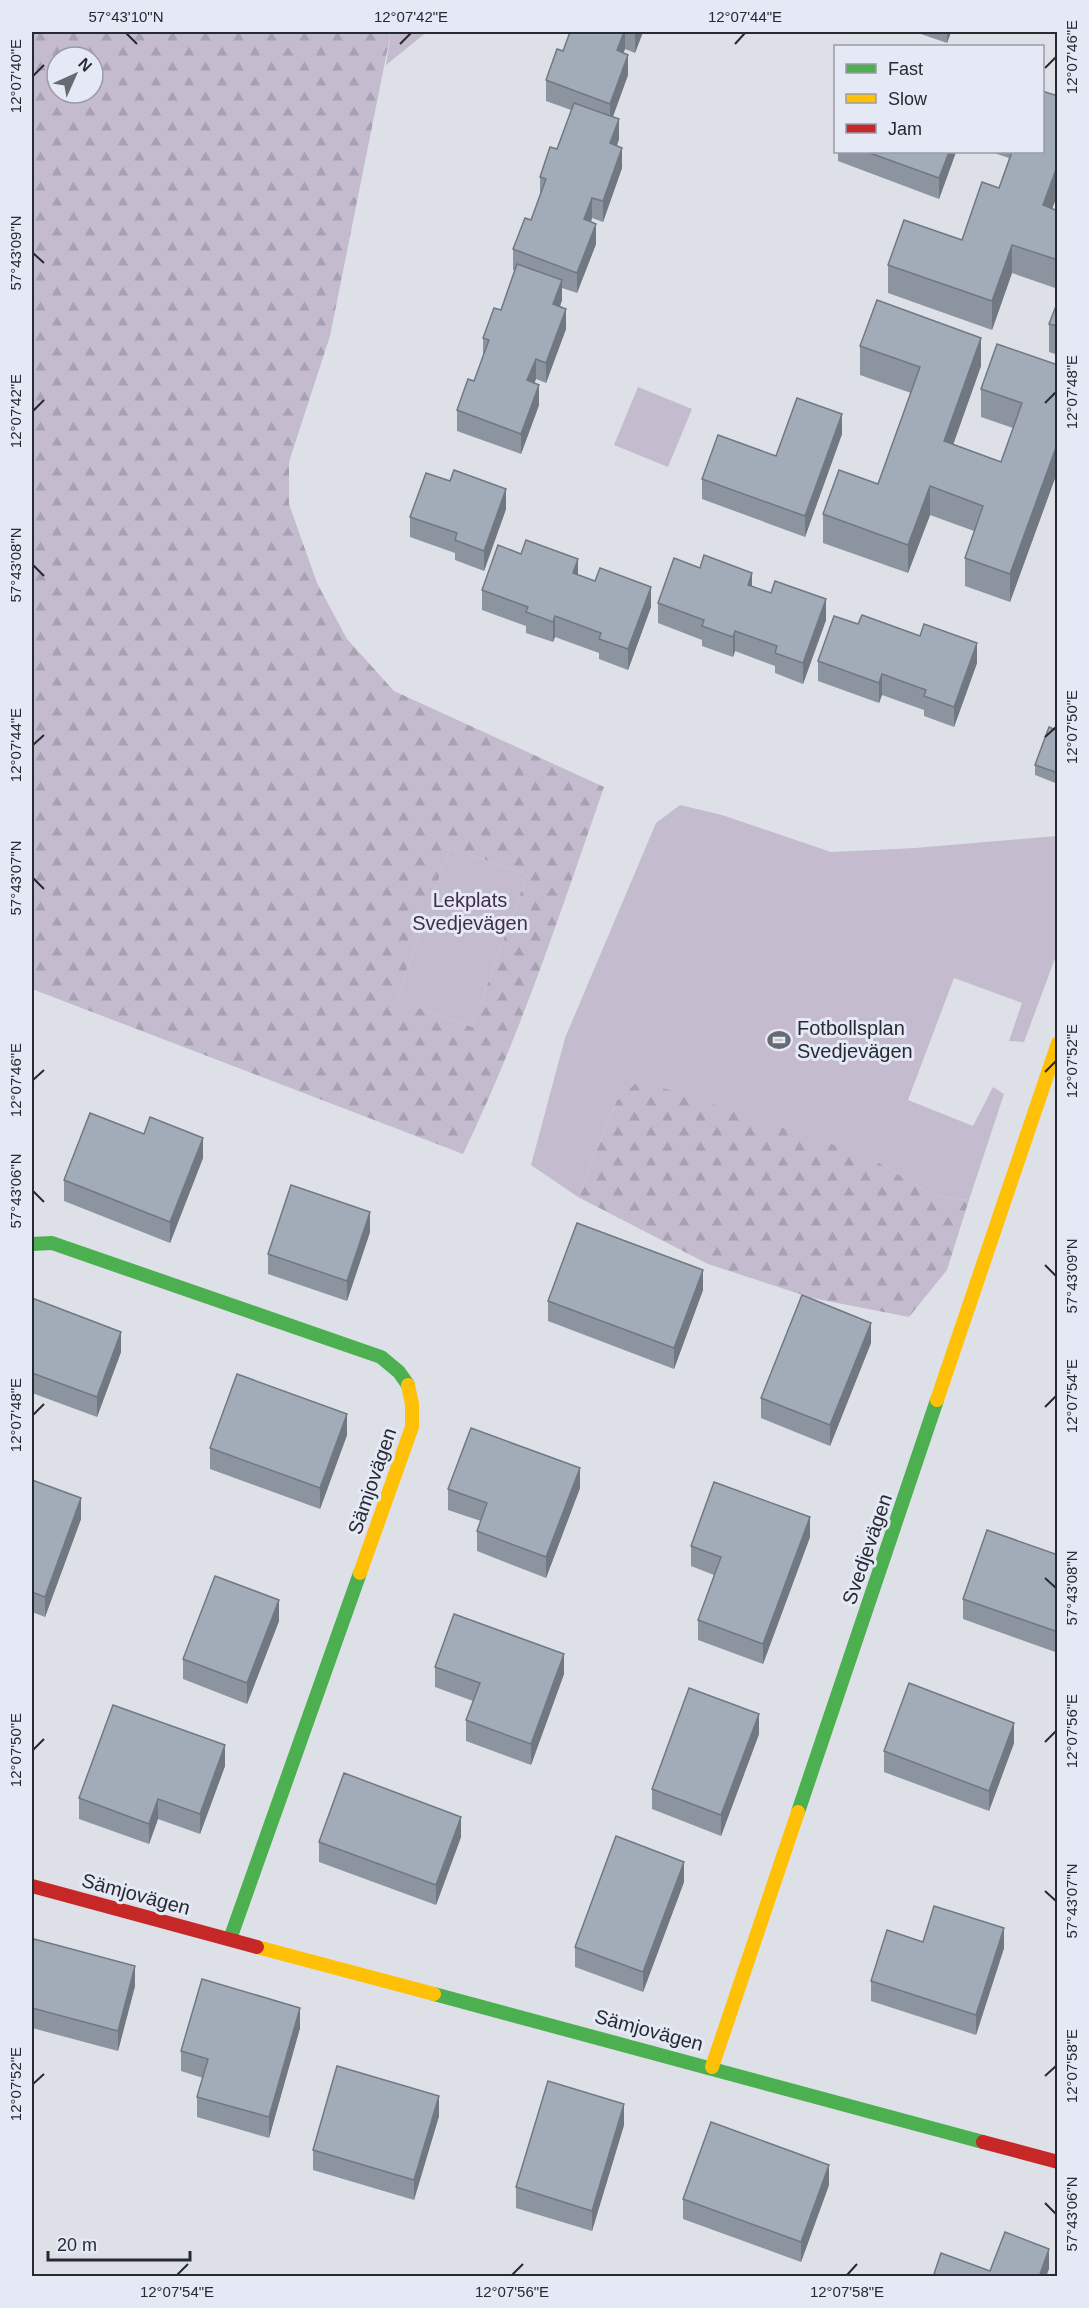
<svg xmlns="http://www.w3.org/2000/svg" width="1089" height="2308" viewBox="0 0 1089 2308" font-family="Helvetica,sans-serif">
<defs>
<pattern id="forest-firs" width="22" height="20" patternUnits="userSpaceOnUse" patternTransform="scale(1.5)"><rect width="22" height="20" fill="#c4bbce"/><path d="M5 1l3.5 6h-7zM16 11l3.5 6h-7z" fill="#a8a1b1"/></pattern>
</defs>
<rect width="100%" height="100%" fill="#dee0e8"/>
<g fill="#c4bbce">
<path d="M391,32h36l-41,33z"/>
<path d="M638,387l54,22 -24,58 -54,-22z"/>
<path d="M680,805l42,10 109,37 84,-4 142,-12v117l-33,89 -15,-1 13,-38 -68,-25 -46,122 65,26 20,-39 11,7 -35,106 -34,-4 -68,-40 -251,-54 -38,95 -47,-32 34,-127 91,-215z"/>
<path d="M450,847l77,28 -55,152 -76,-27z"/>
</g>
<g fill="url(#forest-firs)" fill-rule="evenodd">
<path d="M32,32h359l-61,304 -41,126v42l28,79 30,56 47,52 210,96c-43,124 -84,249 -141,367l-431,-165zM57,57h36v36h-36zM450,847l77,28 -55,152 -76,-27z"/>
<path d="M639,1080l228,76 68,40 34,4 -22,70 -38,47 -97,-19 -104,-34 -130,-67 38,-95z"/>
</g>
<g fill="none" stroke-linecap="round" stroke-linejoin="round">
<g stroke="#4caf50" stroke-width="14">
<path d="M32,1244l20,-1 329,114 18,15 9,13"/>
<path d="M798,1812l139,-412"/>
<path d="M230,1939l130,-366"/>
<path d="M434,1994l549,148"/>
</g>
<g stroke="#ffc107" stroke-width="14">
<path d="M937,1400l121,-357"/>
<path d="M360,1573l52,-146v-23l-4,-19"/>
<path d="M257,1947l177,47"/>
<path d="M712,2067l86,-255"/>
</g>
<g stroke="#c62828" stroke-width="14">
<path d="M32,1886l225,61"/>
<path d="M983,2142l75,20"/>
</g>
</g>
<g fill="#8b949f">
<path d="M570,32h73l-8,21 -10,-4 -2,4 5,22 -15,42 6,22 -2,7 5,22 -19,54 -11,-4 -1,4 5,22 -19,49 -15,-5v12l-2,7 6,22 -20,54 -10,-4 -2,4 5,22 -18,49 -64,-23v-21l17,-29 9,-23v-20l18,-28 14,-40h-2v-21l18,-29 9,-24v-19l17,-28 14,-39 -25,-9v-21l17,-29z"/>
<path d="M915,32h36l-4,11z"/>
<path d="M1058,96v97l-6,16 6,2v78l-46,-16 -20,57 -104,-37v-28l74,-25 37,-52 10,-30 -18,-6h51z"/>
<path d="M838,152h118l-17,47 -101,-38z"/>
<path d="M1049,324l9,2v29l-9,-3z"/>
<path d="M860,346l121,20 -28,79 48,17 12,-34 -32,-11v-28l77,-24v105l-48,132 -45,-16v-28l9,-27 -44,-16 -22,58 -85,-30v-29l55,-30 33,-91 -51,-18z"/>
<path d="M842,434l-37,103 -103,-38v-20z"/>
<path d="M506,509l-22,62 -29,-11v-7l-45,-16v-20z"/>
<path d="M578,575l73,32 -23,63 -29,-11v-6l-44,-16 -2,5 -27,-9v-7l-44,-16v-20z"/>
<path d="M752,587l74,33 -23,64 -28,-11v-7l-40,-15 -2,6 -31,-11v-6l-44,-17v-20z"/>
<path d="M818,661l159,2 -23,64 -30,-11v-6l-42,-15 -3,8 -61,-22z"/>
<path d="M1058,731v53l-23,-9v-10z"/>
<path d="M203,1158l-33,85 -106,-42v-21z"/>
<path d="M370,1232l-23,69 -79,-27v-20z"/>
<path d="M703,1290l-29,79 -126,-48v-20z"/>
<path d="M32,1298l89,54 -24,65 -65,-24z"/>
<path d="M871,1343l-41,103 -69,-28v-20z"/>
<path d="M347,1435l-27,74 -110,-40v-21z"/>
<path d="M32,1480l49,39 -36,98 -13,-5z"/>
<path d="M580,1488l-34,90 -69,-27v-20l4,-10 -33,-11v-21z"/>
<path d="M810,1537l-47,127 -65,-24v-20l16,-45 -23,-9v-20z"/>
<path d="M1058,1555v98l-95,-34v-20z"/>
<path d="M279,1621l-32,83 -64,-25v-20z"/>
<path d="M435,1667l129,7 -33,91 -65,-24v-21l7,-19 -38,-14z"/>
<path d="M759,1734l-38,102 -69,-27v-20z"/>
<path d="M1014,1743l-25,68 -105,-39v-21z"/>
<path d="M225,1766l-25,68 -42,-15 -9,25 -70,-25v-21z"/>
<path d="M461,1837l-25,68 -117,-43v-20z"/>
<path d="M684,1882l-41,110 -68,-25v-20z"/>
<path d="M923,1942l81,6 -28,87 -105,-34v-20z"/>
<path d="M32,1947l103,39 -17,65 -86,-23z"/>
<path d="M300,2028l-31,110 -72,-21v-20l6,-19 -22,-7v-20z"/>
<path d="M439,2116l-25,84 -101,-30v-20z"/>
<path d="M624,2125l-32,106 -76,-23v-21z"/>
<path d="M829,2185l-28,77 -118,-43v-20z"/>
</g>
<g fill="#717882">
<path d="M624,32h1v17l-8,21v-20z"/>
<path d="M635,32h8l-8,21z"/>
<path d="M947,32h4l-4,11z"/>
<path d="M628,55v20l-18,49v-20z"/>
<path d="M619,119v20l-9,24v-20z"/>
<path d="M622,148v20l-19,54v-21z"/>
<path d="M949,152h7l-17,47v-21z"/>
<path d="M1058,164v29l-15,41v-29z"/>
<path d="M592,198v20l-8,21v-20z"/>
<path d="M596,224v20l-19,49v-20z"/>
<path d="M1012,245v28l-20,57v-29z"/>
<path d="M562,280v20l-9,25v-21z"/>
<path d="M566,309v20l-20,54v-20z"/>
<path d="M981,338v28l-37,104v-29z"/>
<path d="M536,359v20l-9,22v-21z"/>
<path d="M539,385v20l-18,49v-20z"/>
<path d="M842,414v20l-37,103v-21z"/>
<path d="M1058,442v28l-48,132v-28z"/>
<path d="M930,486v29l-22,58v-28z"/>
<path d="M506,489v20l-22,62v-20z"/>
<path d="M578,559v20l-5,-6z"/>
<path d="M752,573v20l-4,-8z"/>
<path d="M651,587v20l-23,63v-21z"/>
<path d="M826,599v21l-23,64v-21z"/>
<path d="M555,616v21l-2,5v-20z"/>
<path d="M735,631v20l-2,6v-20z"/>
<path d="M977,643v20l-23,64v-20z"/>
<path d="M882,674v21l-3,8v-20z"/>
<path d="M203,1138v20l-33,85v-21z"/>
<path d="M370,1212v20l-23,69v-20z"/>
<path d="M703,1270v20l-29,79v-21z"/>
<path d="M871,1323v20l-41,103v-21z"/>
<path d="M121,1332v20l-24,65v-20z"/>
<path d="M347,1414v21l-27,74v-21z"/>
<path d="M580,1468v20l-34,90v-21z"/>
<path d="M81,1498v21l-36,98v-20z"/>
<path d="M810,1517v20l-47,127v-20z"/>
<path d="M279,1600v21l-32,83v-21z"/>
<path d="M564,1654v20l-33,91v-21z"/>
<path d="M759,1714v20l-38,102v-21z"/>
<path d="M1014,1723v20l-25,68v-20z"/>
<path d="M225,1745v21l-25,68v-20z"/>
<path d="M158,1799v20l-9,25v-20z"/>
<path d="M461,1817v20l-25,68v-20z"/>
<path d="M684,1862v20l-41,110v-20z"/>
<path d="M1004,1928v20l-28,87v-20z"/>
<path d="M135,1966v20l-17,65v-20z"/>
<path d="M300,2008v20l-31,110v-21z"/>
<path d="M439,2096v20l-25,84v-20z"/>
<path d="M624,2104v21l-32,106v-20z"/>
<path d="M829,2165v20l-28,77v-20z"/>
<path d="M1049,2249v20l-3,8h-7z"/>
</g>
<g fill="#a2acb9" stroke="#717882" stroke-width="1.5">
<path d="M570,32h54l-7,18 11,5 -18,49 -64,-24 11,-31 6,2z"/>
<path d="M1042,91l16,5v68l-15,41 15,6v49l-46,-15 -20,56 -104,-36 16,-45 58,20 20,-58 17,6 13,-36h30z"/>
<path d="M574,103l45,16 -9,24 12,5 -19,53 -11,-3 -8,21 12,5 -19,49 -64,-24 12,-31 6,2 15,-41 -6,-2 10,-30 7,2z"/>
<path d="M867,152h82l-10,26z"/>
<path d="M517,264l45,16 -9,24 13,5 -20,54 -10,-4 -9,21 12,5 -18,49 -64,-24 11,-31 6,2 15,-41 -6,-2 11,-30 7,2z"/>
<path d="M877,300l104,38 -37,103 57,21 21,-59 -41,-14 16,-45 61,21v77l-48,132 -45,-16 18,-52 -53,-20 -22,59 -85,-31 16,-44 39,14 42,-117 -60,-21z"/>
<path d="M1058,301v25l-9,-2z"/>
<path d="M797,398l45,16 -37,102 -103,-37 16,-44 58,21z"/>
<path d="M454,470l52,19 -22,62 -29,-11 2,-7 -47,-16 16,-44 24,8z"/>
<path d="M526,540l52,19 -5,14 22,8 5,-13 51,19 -23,62 -29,-10 2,-6 -46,-17 -2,6 -27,-10 2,-5 -46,-17 16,-45 23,9z"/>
<path d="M704,555l48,18 -4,12 23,8 4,-12 51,18 -23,64 -28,-10 2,-7 -42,-15 -2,6 -31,-11 2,-6 -46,-17 16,-45 26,10z"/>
<path d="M862,615l58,21 4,-12 53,19 -23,64 -30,-11 2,-6 -44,-16 -3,9 -61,-22 16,-45 24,8z"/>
<path d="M1049,727l9,4v42l-23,-8z"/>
<path d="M90,1113l54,21 6,-17 53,21 -33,84 -106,-42z"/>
<path d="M291,1185l79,27 -23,69 -79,-27z"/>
<path d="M577,1223l126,47 -29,78 -126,-47z"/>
<path d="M802,1295l69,28 -41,102 -69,-27z"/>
<path d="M32,1298l89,34 -24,65 -65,-24z"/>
<path d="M237,1374l110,40 -27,74 -110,-40z"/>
<path d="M471,1428l109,40 -34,89 -69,-26 10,-28 -39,-14z"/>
<path d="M32,1480l49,18 -36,99 -13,-5z"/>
<path d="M714,1482l96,35 -47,127 -65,-24 23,-63 -30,-11z"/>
<path d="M987,1530l71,25v77l-95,-33z"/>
<path d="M215,1576l64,24 -32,83 -64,-24z"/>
<path d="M454,1614l110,40 -33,90 -65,-24 14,-37 -45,-16z"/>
<path d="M909,1683l105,40 -25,68 -105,-40z"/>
<path d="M689,1688l70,26 -38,101 -69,-26z"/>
<path d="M113,1705l112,40 -25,69 -42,-15 -9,25 -70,-26z"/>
<path d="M344,1773l117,44 -25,68 -117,-43z"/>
<path d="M616,1836l68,26 -41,110 -68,-25z"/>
<path d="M934,1906l70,22 -28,87 -105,-34 16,-51 36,12z"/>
<path d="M34,1939l101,27 -17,65 -86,-23v-61z"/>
<path d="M202,1979l98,29 -31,109 -72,-20 11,-38 -27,-8z"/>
<path d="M337,2066l102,30 -25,84 -101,-30z"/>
<path d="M548,2081l76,23 -32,107 -76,-24z"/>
<path d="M711,2122l118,43 -28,77 -118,-43z"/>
<path d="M1005,2232l44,17 -10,28h-106l8,-24 49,18z"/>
</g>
<path fill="none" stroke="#262a31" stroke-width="2" d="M126,33l11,11M400,44l11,-11M735,44l10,-11M1045,68l11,-11M33,76l11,-11M33,253l11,10M1045,403l11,-11M33,411l11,-11M33,565l11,11M1045,737l11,-10M33,745l11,-10M33,878l11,11M1045,1072l11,-11M33,1080l11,-10M33,1191l11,11M1045,1265l11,11M1045,1407l11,-11M33,1415l11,-11M1045,1578l11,10M1045,1742l11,-11M33,1750l11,-11M1045,1891l11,10M1045,2076l11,-10M33,2084l11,-10M1045,2203l11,11M177,2275l11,-11M512,2275l11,-11M847,2275l10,-11"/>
<defs>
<g id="stadium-bare" transform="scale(1.8)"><path d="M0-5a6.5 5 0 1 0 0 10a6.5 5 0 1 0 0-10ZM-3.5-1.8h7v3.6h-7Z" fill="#666a71" stroke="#e5e8f5" stroke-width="2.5" paint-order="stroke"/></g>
</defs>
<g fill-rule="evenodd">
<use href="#stadium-bare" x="779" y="1040"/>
</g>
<g text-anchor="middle" stroke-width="6" stroke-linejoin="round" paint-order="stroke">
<g font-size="20" fill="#412e4b" stroke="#e5e8f5">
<text x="470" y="907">Lekplats<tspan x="470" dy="23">Svedjevägen</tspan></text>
</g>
<g font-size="20" fill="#262a31" stroke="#e5e8f5" text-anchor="start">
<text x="797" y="1035">Fotbollsplan<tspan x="797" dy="23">Svedjevägen</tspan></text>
</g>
<g font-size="20" fill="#262a31" stroke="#e5e8f5">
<text transform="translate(372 1481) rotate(-71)" y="7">Sämjovägen</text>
<text transform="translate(867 1549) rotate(-71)" y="7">Svedjevägen</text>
<text transform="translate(136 1894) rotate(15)" y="7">Sämjovägen</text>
<text transform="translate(649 2030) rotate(15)" y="7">Sämjovägen</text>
</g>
</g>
<rect width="1089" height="2308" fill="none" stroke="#e5e8f5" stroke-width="66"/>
<rect x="834" y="45" width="210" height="108" fill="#e5e8f5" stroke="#999ca7" stroke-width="1.5"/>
<rect x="846" y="64" width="30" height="9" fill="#4caf50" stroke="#999ca7" stroke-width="1.5"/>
<text x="888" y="75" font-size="18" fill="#262a31">Fast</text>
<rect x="846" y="94" width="30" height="9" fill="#ffc107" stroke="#999ca7" stroke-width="1.5"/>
<text x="888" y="105" font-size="18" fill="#262a31">Slow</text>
<rect x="846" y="124" width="30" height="9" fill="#c62828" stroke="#999ca7" stroke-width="1.5"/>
<text x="888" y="135" font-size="18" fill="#262a31">Jam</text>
<g transform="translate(75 75) rotate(45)"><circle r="28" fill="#e5e8f5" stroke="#999ca7" stroke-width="1.5"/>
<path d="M0-4.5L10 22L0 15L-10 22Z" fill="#666a71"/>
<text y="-9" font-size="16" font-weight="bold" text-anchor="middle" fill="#262a31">N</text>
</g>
<path d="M48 2251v9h142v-9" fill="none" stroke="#262a31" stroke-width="3"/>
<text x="57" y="2251" font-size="18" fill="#262a31" stroke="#e5e8f5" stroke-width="4.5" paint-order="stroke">20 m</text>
<rect x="33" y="33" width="1023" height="2242" fill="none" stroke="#262a31" stroke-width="2"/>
<g font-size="15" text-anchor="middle" fill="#262a31">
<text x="126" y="22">57°43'10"N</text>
<text x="411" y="22">12°07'42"E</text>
<text x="745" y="22">12°07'44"E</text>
<text transform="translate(1072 57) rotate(-90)" y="5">12°07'46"E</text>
<text transform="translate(16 76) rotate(-90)" y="5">12°07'40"E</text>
<text transform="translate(16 253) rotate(-90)" y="5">57°43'09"N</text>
<text transform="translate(1072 392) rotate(-90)" y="5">12°07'48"E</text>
<text transform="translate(16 411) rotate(-90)" y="5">12°07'42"E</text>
<text transform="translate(16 565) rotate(-90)" y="5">57°43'08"N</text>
<text transform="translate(1072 727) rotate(-90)" y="5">12°07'50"E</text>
<text transform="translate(16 745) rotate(-90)" y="5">12°07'44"E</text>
<text transform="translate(16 878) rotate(-90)" y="5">57°43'07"N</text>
<text transform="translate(1072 1061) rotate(-90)" y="5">12°07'52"E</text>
<text transform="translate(16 1080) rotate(-90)" y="5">12°07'46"E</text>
<text transform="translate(16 1191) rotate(-90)" y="5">57°43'06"N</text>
<text transform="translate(1072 1276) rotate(-90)" y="5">57°43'09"N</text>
<text transform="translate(1072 1396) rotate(-90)" y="5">12°07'54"E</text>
<text transform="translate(16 1415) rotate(-90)" y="5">12°07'48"E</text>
<text transform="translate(1072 1588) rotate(-90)" y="5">57°43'08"N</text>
<text transform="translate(1072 1731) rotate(-90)" y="5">12°07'56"E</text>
<text transform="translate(16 1750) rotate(-90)" y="5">12°07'50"E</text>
<text transform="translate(1072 1901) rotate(-90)" y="5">57°43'07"N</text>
<text transform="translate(1072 2066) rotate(-90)" y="5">12°07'58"E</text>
<text transform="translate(16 2084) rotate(-90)" y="5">12°07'52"E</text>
<text transform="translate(1072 2214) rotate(-90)" y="5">57°43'06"N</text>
<text x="177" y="2297">12°07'54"E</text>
<text x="512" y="2297">12°07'56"E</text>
<text x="847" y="2297">12°07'58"E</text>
</g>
</svg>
